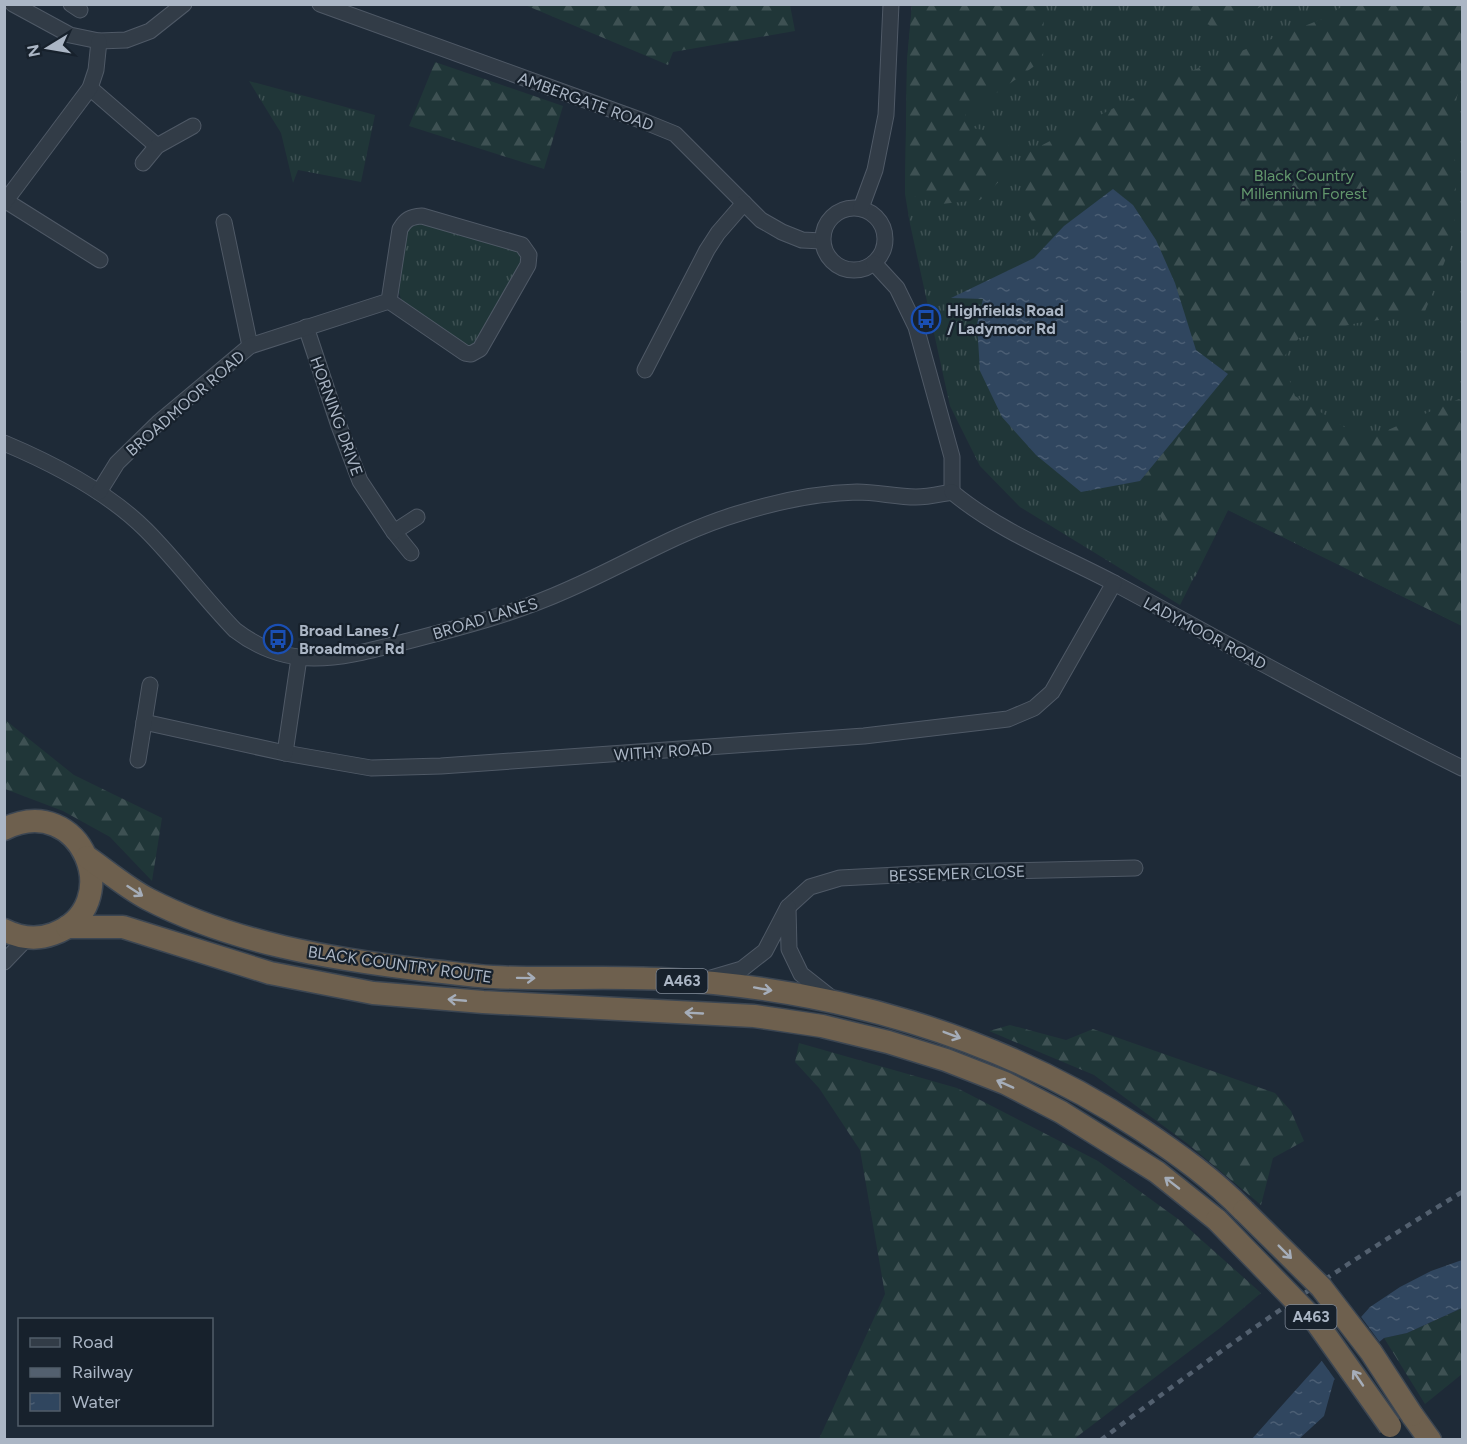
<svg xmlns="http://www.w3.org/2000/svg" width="1467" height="1444" viewBox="0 0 1467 1444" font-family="Figtree,sans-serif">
<defs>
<pattern id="grass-tufts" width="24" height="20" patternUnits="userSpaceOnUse" patternTransform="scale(1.5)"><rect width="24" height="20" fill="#203638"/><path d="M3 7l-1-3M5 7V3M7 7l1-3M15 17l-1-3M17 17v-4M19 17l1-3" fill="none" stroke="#3e5153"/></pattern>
<pattern id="forest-firs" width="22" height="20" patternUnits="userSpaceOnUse" patternTransform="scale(1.5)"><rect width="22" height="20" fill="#203638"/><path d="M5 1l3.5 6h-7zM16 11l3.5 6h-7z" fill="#3e5153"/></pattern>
<pattern id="water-ripples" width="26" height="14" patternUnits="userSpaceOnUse" patternTransform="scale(1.5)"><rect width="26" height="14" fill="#30465f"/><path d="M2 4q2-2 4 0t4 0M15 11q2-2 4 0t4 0" fill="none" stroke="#4b5e74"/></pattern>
</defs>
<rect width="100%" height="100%" fill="#1e2a37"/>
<g fill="url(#grass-tufts)">
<path d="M912,5h550v621l-234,-116 -48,95 -160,-98 -40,-41 -30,-60 -40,-182 -5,-30 2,-133z"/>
<path d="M249,81l126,34 -14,67 -63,-12 -5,13 -12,-50z"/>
<path d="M423,222l93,26 4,5v10l-43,81 -6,2 -11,-2 -58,-42 -3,-9 6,-62 9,-8z"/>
</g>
<g fill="url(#forest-firs)">
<path d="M525,5h265l5,26 -122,21 -5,13z"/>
<path d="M912,5h132l-1,55 -78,55 7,13 36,6 2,37 -30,29 -39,4 -36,-10 2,-133z"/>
<path d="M1162,5h103l-51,22z"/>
<path d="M1344,5h118v69l-9,41 3,66 -2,57 -30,76 -67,9 -58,15 -17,21 13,37 70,44 94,-41 3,2v225l-234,-116 -33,67 -55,-96 87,-107 -31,-24 -21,-67 -61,-94 -50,37 -19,21 -21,-41 -1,-51 143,-74 161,-64z"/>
<path d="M435,62l128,44 -19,63 -135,-43z"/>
<path d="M4,719l70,56 88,43 -10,63 -42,-44 -47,-26 -58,-22z"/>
<path d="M1010,1025l56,15 27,-11 182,64 16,18 13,30 -31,17 -12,47 -73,-61 -94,-69 -105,-44z"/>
<path d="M799,1043l158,45 141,73 80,58 83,74 -41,35 -146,111h-255l66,-145 -25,-144 -41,-62 -24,-26z"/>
<path d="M1462,1308v66l-37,30 -41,-66 23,-5z"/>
</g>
<g fill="url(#water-ripples)">
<path d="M1113,189l20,16 23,35 19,43 21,67 32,24 -88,107 -59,11 -45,-37 -34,-38 -22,-46 -3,-47 6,-25 -32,-1 83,-40 30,-32z"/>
<path d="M1462,1260v48l-55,25 -23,5 -50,42 -10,36 -25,23 -48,1 119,-133 30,-20 31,-16z"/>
</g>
<path fill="#1e2a37" d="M1359,1314l22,30 -44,38 -18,-25z"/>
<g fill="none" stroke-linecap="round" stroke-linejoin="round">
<g stroke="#4f5966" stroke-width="17">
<g id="minor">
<path d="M13,4l57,31 29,6 27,-1 24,-9 34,-27"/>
<path d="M71,4l9,6"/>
<path d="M320,4l323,117 32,13 86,86 21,12 20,8 20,1"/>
<path d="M90,88l67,58"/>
<path d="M143,163l14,-17 36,-20"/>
<path d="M6,201l94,59"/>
<path d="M4,203l86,-115 6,-18 3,-29"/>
<circle cx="854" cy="239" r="31"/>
<path d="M861,208l14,-38 11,-55 5,-111"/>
<path d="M224,222l26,124"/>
<path d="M874,263l23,25 19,39 36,130v35"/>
<path d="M306,327l33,99 21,55 34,51 17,21"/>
<path d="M645,370l62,-120 11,-17 26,-30"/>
<path d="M4,443c50,21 103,48 142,87 31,31 58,68 89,100 57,44 109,27 173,11 54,-14 108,-28 159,-51 58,-25 110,-58 170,-76 38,-12 80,-21 120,-22 20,0 39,5 59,5 12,0 24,-3 36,-5"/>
<path d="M99,492l18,-29 41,-40 92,-77 139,-45 76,52 6,1 9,-5 48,-84 1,-10 -7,-10 -100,-29c-12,1 -16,3 -22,13l-11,72"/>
<path d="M952,492c48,40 107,62 162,91 116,62 230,127 348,185"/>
<path d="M394,532l23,-15"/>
<path d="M144,722l141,31 86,15 70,-2 423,-30 144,-17 26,-11 18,-16 62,-109"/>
<path d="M285,753l14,-95"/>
<path d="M138,760l12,-75"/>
<path d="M788,907l22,-20 30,-9 115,-6 180,-4"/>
<path d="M4,962l24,-25"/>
<path d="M708,979l34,-10 23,-18 23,-44 1,42 12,25 33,26"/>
</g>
</g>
<g stroke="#3c4652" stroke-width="25">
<g id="highway">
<path d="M4,829c78,-39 124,78 49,105 -16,6 -33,4 -49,-4"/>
<path d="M87,857c20,14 40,31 61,42 85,44 183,60 276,71 23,2 46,6 69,7 55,3 112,-1 168,2 171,9 337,56 481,151 36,24 71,49 102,81"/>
<path d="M67,927h56l147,46 103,20 110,9 271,14 68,10 66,16 58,18 59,23 56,29 96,60 60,48"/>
<path d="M1412,1415l18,25"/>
</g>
</g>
<use href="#minor" stroke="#323c47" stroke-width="15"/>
<use href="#highway" stroke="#6e604e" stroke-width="22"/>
<path stroke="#53606f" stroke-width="4.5" stroke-dasharray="6 6" stroke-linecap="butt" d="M1101,1440c117,-89 236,-172 361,-248"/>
<g stroke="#3c4652" stroke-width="25" stroke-linecap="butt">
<g id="highway-bridge">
<path d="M1244,1211l77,76 50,65 41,63"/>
<path d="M1217,1220l100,103 73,103"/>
</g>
</g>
<use href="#highway-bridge" stroke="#6e604e" stroke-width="22"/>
</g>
<defs><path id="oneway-shaft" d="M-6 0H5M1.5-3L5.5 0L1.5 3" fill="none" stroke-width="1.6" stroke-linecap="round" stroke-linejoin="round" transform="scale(1.5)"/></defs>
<g stroke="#a5adb9">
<use href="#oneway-shaft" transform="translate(135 891) rotate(33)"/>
<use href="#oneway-shaft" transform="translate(526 978) rotate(1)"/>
<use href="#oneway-shaft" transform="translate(763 989) rotate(10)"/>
<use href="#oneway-shaft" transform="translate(457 1000) rotate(-175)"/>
<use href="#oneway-shaft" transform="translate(694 1013) rotate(-177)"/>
<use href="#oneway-shaft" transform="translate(952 1035) rotate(21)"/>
<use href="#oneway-shaft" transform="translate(1005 1084) rotate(-156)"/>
<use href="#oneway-shaft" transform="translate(1172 1183) rotate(-142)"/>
<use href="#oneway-shaft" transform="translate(1285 1252) rotate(45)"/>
<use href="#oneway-shaft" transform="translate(1358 1378) rotate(-124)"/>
</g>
<defs>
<g id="bus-ring" transform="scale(1.5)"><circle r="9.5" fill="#17212c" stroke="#1a4fb4" stroke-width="1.5"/><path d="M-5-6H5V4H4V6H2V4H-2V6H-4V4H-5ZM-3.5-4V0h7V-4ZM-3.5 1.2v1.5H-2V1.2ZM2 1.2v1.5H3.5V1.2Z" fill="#1a4fb4"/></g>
</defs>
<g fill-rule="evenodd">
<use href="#bus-ring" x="926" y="319"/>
<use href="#bus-ring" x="278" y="639"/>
</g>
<g text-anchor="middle" stroke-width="4.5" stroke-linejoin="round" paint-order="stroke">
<g fill="#17212c" stroke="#7f8997" stroke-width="1.5">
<rect x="656.5" y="969" width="51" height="24" rx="4.5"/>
<rect x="1285.5" y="1305" width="51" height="24" rx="4.5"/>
</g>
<g font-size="15" font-weight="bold" fill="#abb6c5">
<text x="682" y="986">A463</text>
<text x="1311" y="1322">A463</text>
</g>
<g font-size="16" fill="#abb6c5" stroke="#17212c">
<text transform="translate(586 101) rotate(20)" y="6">AMBERGATE ROAD</text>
<text transform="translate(185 403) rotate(-41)" y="6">BROADMOOR ROAD</text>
<text transform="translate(337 416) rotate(70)" y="6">HORNING DRIVE</text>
<text transform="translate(485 618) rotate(-17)" y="6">BROAD LANES</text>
<text transform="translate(1205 633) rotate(28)" y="6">LADYMOOR ROAD</text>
<text transform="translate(663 751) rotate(-4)" y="6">WITHY ROAD</text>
<text transform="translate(957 873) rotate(-2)" y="6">BESSEMER CLOSE</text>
<text transform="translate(400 964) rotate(8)" y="6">BLACK COUNTRY ROUTE</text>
</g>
<g font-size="16" fill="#62966c" stroke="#17212c">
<text x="1304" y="181">Black Country<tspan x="1304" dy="18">Millennium Forest</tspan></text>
</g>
<g font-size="16" font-weight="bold" fill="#abb6c5" stroke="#17212c" text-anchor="start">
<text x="947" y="316">Highfields Road<tspan x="947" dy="18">/ Ladymoor Rd</tspan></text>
<text x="299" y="636">Broad Lanes /<tspan x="299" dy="18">Broadmoor Rd</tspan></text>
</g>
</g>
<rect width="1467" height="1444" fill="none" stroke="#abb6c5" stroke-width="12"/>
<rect x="18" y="1318" width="195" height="108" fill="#17212c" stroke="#525d69" stroke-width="1.5"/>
<rect x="30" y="1338" width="30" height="9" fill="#323c47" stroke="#525d69" stroke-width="1.5"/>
<text x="72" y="1348" font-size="18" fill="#abb6c5">Road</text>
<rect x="30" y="1368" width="30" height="9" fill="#53606f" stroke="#525d69" stroke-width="1.5"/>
<text x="72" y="1378" font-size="18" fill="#abb6c5">Railway</text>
<rect x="30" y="1393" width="30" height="18" fill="url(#water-ripples)" stroke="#525d69" stroke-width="1.5"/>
<text x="72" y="1408" font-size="18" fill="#abb6c5">Water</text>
<g transform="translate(48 48) rotate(259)" stroke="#17212c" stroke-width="4.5" paint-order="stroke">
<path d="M0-4.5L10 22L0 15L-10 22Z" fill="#abb6c5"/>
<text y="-9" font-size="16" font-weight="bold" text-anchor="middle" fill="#abb6c5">N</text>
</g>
</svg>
